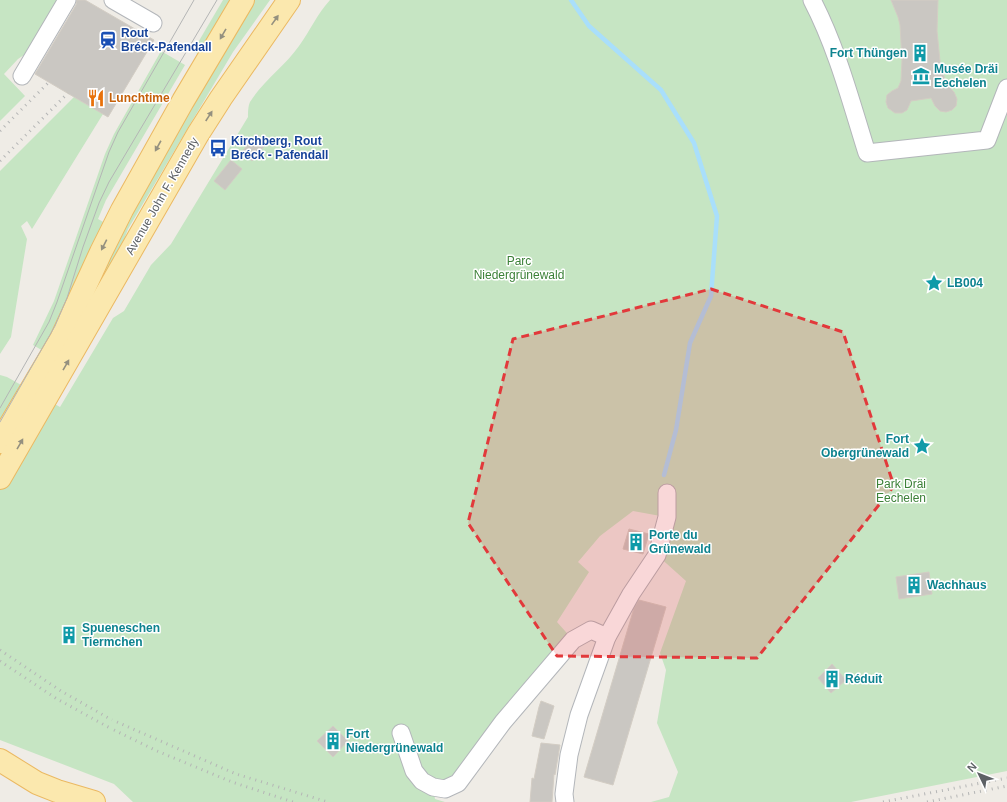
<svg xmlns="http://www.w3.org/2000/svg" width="1007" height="802" viewBox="0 0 1007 802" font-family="Arial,sans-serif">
<rect width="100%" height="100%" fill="#efece6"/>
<g fill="#c6e5c3">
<path d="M0,0h64l-27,46 -19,13 -14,15 21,22 -25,25z"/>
<path d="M223,0h7l-32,54 -5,-3z"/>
<path d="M254,0h16l-37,52 -105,177 -14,38 -18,33 -6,-7 22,-47z"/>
<path d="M330,0h677v771l-156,31h-200l18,-5 9,-25 -21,-49 9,-53 -6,-17 26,-72 -29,-26 9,-38 -33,-6 -33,25 -22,26 11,10 -32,50 16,18 -115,143 -25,4 2,12 10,3h-312l-19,-18 -114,-44v-365l7,2 53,30 53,-89 11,-7 27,-46 20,-21 77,-127c0,-4 0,-11 2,-15 13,-21 35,-36 49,-56 11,-15 18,-32 31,-46z"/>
<path d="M161,51l24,14 -79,135 -8,19 7,4 -60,129 -12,-7 21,-44 51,-147 9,-20z"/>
<path d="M74,97l29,17 -71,115 -5,-8 -6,5 6,13 -16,98 -11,17v-183z"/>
</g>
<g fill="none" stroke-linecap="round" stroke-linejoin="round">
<path stroke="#a9dffb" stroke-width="4.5" d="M571,0l18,26 72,64 33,53 23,73 -6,80 -21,47 -14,87 -12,45"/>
</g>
<g fill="#cac7c2" stroke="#d3cdc4">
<path d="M77,0h8l69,40 -46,77 -73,-43 41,-69z"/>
<path d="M891,0h47l-1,31 3,30 6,23 8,8 3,7 -1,7 -4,4 -6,2 -6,-1 -5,-5 -4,-8 -20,3 -4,9 -5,3h-7l-7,-5 -2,-6 1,-7 5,-4 6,-3 3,-7 1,-21 -2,-35 -2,-8z"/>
<path d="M256,134l11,9 -15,18 -10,-9z"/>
<path d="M231,160l11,9 -17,21 -11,-9z"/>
<path d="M629,529l20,5 -6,20 -20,-5z"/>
<path d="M929,572l3,22 -33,5 -3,-22z"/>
<path d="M639,600l27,7 -53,178 -29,-8 50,-169z"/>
<path d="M832,664l14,16 -15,13 -13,-15z"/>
<path d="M541,701l13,5 -10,33 -12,-3 7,-29z"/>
<path d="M333,726l15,15 -15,16 -16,-16z"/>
<path d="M541,743l19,2 -5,30 -1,-1 -2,28h-22l2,-24 2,1z"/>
</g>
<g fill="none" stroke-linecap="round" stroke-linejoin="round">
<g stroke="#b3b6ba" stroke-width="19">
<g id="minor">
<path d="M113,0l40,23"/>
<path d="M812,0c25,48 39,102 55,153l120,-13 20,-52"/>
<path d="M22,76l45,-76"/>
<path d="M401,733l13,38 8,10 11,6 12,2 13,-6 45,-61 70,-82 18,-10 16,7"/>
<path d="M565,802l-1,-8 5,-39 10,-40 28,-78 24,-43 26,-39 10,-38v-24"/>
</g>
</g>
<g stroke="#ebb962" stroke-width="24">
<g id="major">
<path d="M0,442l61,-103 40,-87 21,-42 61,-109 60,-101"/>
<path d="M0,478l198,-344 23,-36 68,-98"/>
<path d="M0,760l37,23 20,8 37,11"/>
</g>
</g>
<use href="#minor" stroke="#fff" stroke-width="17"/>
<use href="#major" stroke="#fbe8ae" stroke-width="22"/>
<g stroke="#b4b5b5" stroke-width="1">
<path d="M0,408l49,-86 8,-20 52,-150 9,-20 76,-132"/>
<path d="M0,422l55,-96 12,-28 16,-51 16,-44 10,-21 108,-182"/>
</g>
<g stroke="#b4b5b5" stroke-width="3" stroke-dasharray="1 5" stroke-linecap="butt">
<path d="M0,131l49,-49"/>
<path d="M0,161l68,-68"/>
<path d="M0,650l61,41 51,29"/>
<path d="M0,661l57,38 53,29"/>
<path d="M117,722l119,52 92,28"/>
<path d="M114,730l43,21 75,31 61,20"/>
<path d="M883,802l124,-24"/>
<path d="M927,802l80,-16"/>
</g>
</g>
<defs><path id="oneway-solid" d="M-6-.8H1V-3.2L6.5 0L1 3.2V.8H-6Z"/></defs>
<g fill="#94907f">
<use href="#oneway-solid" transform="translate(275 20) rotate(-55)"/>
<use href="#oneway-solid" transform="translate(223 34) rotate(120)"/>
<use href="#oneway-solid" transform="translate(209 116) rotate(-57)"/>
<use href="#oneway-solid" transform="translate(158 146) rotate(119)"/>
<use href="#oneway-solid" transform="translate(104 245) rotate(117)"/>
<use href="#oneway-solid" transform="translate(66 365) rotate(-60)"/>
<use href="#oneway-solid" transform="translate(20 444) rotate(-60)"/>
</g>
<path fill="#e2393b" fill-opacity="0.2" stroke="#e2393b" stroke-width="3" stroke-dasharray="8 5" stroke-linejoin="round" d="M711,289l132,43 51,154 -137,172 -200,-2 -89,-133 45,-184z"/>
<defs>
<g id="station-bare" transform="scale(1.38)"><path d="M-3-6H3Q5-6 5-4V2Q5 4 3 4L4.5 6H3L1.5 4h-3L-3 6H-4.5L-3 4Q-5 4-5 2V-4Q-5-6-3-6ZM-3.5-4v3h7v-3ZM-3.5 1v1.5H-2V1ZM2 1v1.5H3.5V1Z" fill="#1a4fb4" stroke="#fff" stroke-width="2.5" paint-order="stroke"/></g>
<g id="building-bare" transform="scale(1.38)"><path d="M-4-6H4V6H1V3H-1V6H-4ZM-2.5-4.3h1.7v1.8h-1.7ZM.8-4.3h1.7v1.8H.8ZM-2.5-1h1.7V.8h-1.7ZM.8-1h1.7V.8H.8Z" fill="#0f9aa8" stroke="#fff" stroke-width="2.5" paint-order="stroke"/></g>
<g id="museum-bare" transform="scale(1.38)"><path d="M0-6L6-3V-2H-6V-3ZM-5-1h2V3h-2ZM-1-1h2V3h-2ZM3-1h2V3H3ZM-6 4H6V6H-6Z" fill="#0f9aa8" stroke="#fff" stroke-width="2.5" paint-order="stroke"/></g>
<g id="restaurant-bare" transform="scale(1.38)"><path d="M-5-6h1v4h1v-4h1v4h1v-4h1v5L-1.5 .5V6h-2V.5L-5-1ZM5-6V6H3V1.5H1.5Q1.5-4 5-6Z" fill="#e8710a" stroke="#fff" stroke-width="2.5" paint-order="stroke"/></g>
<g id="bus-bare" transform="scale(1.38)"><path d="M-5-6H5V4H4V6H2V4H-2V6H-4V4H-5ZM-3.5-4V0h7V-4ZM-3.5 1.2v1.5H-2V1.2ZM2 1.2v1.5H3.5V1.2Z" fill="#1a4fb4" stroke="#fff" stroke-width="2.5" paint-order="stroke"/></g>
<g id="sight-bare" transform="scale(1.38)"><path d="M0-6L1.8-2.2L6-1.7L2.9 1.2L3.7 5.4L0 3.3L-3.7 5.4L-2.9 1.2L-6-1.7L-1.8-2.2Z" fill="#0f9aa8" stroke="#fff" stroke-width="2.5" paint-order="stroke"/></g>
</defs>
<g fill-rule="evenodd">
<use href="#station-bare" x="108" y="40"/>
<use href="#building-bare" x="920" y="53"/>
<use href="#museum-bare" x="921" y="76"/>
<use href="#restaurant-bare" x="96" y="98"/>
<use href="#bus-bare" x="218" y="148"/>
<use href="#sight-bare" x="934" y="283"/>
<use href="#sight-bare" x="922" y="446"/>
<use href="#building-bare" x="636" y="542"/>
<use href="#building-bare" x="914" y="585"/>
<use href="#building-bare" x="69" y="635"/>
<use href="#building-bare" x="832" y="679"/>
<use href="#building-bare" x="333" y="741"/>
</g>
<g text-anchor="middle" stroke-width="3" stroke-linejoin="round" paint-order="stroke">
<g font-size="12" font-weight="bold" fill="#164399" stroke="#fff" text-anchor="start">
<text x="121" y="37">Rout<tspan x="121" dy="14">Bréck-Pafendall</tspan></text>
<text x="231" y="145">Kirchberg, Rout<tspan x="231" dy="14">Bréck - Pafendall</tspan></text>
</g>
<g font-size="12" font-weight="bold" fill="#0d838f" stroke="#fff" text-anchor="start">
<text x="907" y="57" text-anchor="end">Fort Thüngen</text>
<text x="934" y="73">Musée Dräi<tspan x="934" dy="14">Eechelen</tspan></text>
<text x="947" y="287">LB004</text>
<text x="909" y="443" text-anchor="end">Fort<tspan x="909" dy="14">Obergrünewald</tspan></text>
<text x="649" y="539">Porte du<tspan x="649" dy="14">Grünewald</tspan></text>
<text x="927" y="589">Wachhaus</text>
<text x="82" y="632">Spueneschen<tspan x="82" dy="14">Tiermchen</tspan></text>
<text x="845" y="683">Réduit</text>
<text x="346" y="738">Fort<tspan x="346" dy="14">Niedergrünewald</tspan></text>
</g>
<g font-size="12" font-weight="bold" fill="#c56008" stroke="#fff" text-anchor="start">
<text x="109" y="102">Lunchtime</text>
</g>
<g font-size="12" fill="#5d6165" stroke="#fff">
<text transform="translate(162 196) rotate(-60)" y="4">Avenue John F. Kennedy</text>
</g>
<g font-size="12" fill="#3c8138" stroke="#fff">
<text x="519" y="265">Parc<tspan x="519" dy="14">Niedergrünewald</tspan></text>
<text x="901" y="488">Park Dräi<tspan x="901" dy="14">Eechelen</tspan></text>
</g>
</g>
<g transform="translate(979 774) rotate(313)" stroke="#ffffff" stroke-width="3" paint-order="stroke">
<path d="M0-3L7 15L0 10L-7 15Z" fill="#5d6165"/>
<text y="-6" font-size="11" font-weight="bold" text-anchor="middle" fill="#5d6165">N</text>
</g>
</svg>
